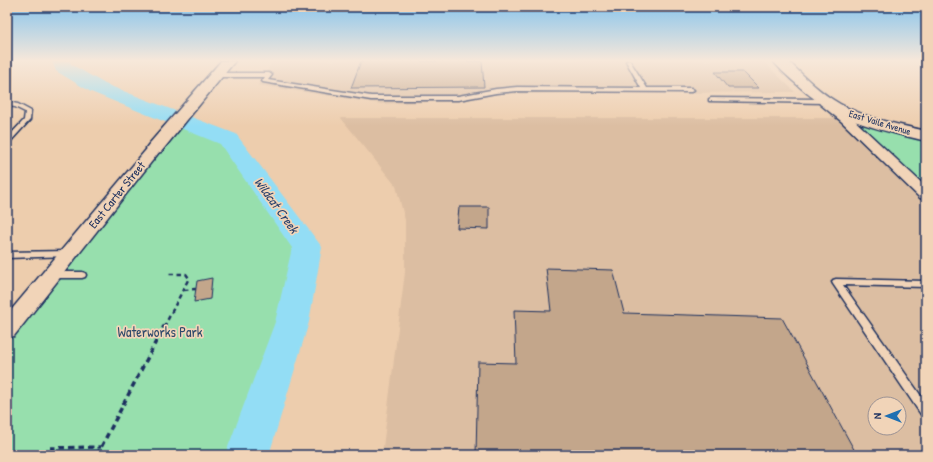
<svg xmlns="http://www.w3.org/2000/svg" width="933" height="462" viewBox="0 0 933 462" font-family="'Patrick Hand',sans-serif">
<rect width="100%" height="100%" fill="#edcdad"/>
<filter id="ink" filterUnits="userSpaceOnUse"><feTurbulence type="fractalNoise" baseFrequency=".025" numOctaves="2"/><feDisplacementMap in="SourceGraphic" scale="8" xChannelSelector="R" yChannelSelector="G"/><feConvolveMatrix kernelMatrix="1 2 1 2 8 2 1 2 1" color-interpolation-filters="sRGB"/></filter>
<g filter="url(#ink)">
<g fill="#dcbea2" fill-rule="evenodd">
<path d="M273,61h490l32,31 -297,2 -36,7 -81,3 -123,-19z"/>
<path d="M341,118h504l81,77v260h-544l23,-183v-52l-9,-34zM875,404h24v24h-24z"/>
</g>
<g fill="#97dfad" stroke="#598786">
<path d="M838,108l88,28v59z"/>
<path d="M179,120l49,19 79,108 -15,75 -45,133h-240v-125z"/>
</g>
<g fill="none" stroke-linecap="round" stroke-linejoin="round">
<path fill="#93ddf5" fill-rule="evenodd" d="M52,61h18l1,3 34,20 131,50 86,113 -13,75 -40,133h-44l50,-133 17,-74 -72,-104 -129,-52 -35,-21z"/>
</g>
<g fill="#c3a68b" stroke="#1b2f5e">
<path d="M361,61h121l2,26 -133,1z"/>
<path d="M715,72h28l16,16h-31z"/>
<path d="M459,207h30v22l-32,-1z"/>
<path d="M546,268l67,2 11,43 158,5 75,137h-381l2,-93 38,1 -2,-53 37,1z"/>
<path d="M212,278l-2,21 -16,3 3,-21z"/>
</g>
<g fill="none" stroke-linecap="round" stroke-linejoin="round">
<g stroke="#1b2f5e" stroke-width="3">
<g id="service">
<path d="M626,61h4l17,27h44l3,2 -3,2 -174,-1 -21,2 -38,7h-87l-108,-18 -1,-1 3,-4h-48l-3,-2 3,-2h52l3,2 -4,5 103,16h87l38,-7 21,-2 124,1z"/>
<path d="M711,98l113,1 3,2 -3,2 -115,-2v-2z"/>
<path d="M7,102l11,2 13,7 -1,9 -21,23 -2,1v-6l17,-18 1,-8 -10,-5 -8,-1z"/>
<path d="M68,251l4,3 -1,2 -64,2v-6z"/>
<path d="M52,272h30l3,1 1,2 -1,2 -3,1h-30l-3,-1 -1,-2 1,-2z"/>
<path d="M836,279l90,2v6l-83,-2 83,118v14l-4,-1 -89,-132 -1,-2 1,-2z"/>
</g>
</g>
<g stroke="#1b2f5e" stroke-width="3">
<g id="minor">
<path d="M824,97l4,1 21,17 77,72v13l-6,-2 -79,-77 -21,-17 -2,-3 2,-3z"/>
<path d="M155,144l5,1 2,3 -2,3 -146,185 -7,2v-23l143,-170z"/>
</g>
</g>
<g stroke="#1b2f5e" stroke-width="3">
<g id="tertiary">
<path d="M221,61h14l-74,91 -6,1 -6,-1 -3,-4 3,-4z"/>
<path d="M773,61h15c16,15 32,32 52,43 27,15 57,20 86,27v10c-54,-13 -91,-20 -133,-60 -7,-6 -14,-13 -20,-20z"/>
</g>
</g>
<g stroke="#1b2f5e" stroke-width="2.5" stroke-dasharray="4.5 3.5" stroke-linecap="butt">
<path d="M184,290l12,-1"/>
<path d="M164,327l25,-49 -3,-4h-20"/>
</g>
<g stroke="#1b2f5e" stroke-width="3.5" stroke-dasharray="5.5 4" stroke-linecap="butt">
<path d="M50,448l51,-1"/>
<path d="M97,455l67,-129"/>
</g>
<use href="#service" fill="#f1d4b8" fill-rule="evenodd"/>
<use href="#minor" fill="#f1d4b8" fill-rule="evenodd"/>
<use href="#tertiary" fill="#f1d4b8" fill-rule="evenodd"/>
</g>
</g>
<linearGradient id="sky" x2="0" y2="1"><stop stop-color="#86c4ed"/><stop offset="0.48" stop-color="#f7e8da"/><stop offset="1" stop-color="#f7e8da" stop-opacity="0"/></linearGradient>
<rect width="933" height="126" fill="url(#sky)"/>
<g text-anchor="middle" stroke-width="3.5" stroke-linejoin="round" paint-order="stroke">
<g font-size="10" fill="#1b2f5e" stroke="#f1d4b8">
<text transform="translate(880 122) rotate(17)" y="4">East Vaile Avenue</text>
</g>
<g font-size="12" fill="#1b2f5e" stroke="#f1d4b8">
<text transform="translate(117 195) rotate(-51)" y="4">East Carter Street</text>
</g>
<g font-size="13" font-style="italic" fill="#27406d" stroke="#f1d4b8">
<text transform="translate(277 205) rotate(54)" y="5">Wildcat Creek</text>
</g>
<g font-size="14" fill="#2e496a" stroke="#f1d4b8">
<text x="160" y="337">Waterworks Park</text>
</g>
</g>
<rect width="933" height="462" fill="none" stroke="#f1d4b8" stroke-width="24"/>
<rect x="12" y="12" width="909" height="438" fill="none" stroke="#1b2f5e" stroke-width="1.5" filter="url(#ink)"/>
<g transform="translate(887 416) rotate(270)"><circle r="19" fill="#f1d4b8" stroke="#9b9294"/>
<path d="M0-3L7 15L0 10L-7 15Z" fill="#1f6fb2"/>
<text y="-6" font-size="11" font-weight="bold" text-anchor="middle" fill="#1b2f5e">N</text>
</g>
</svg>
